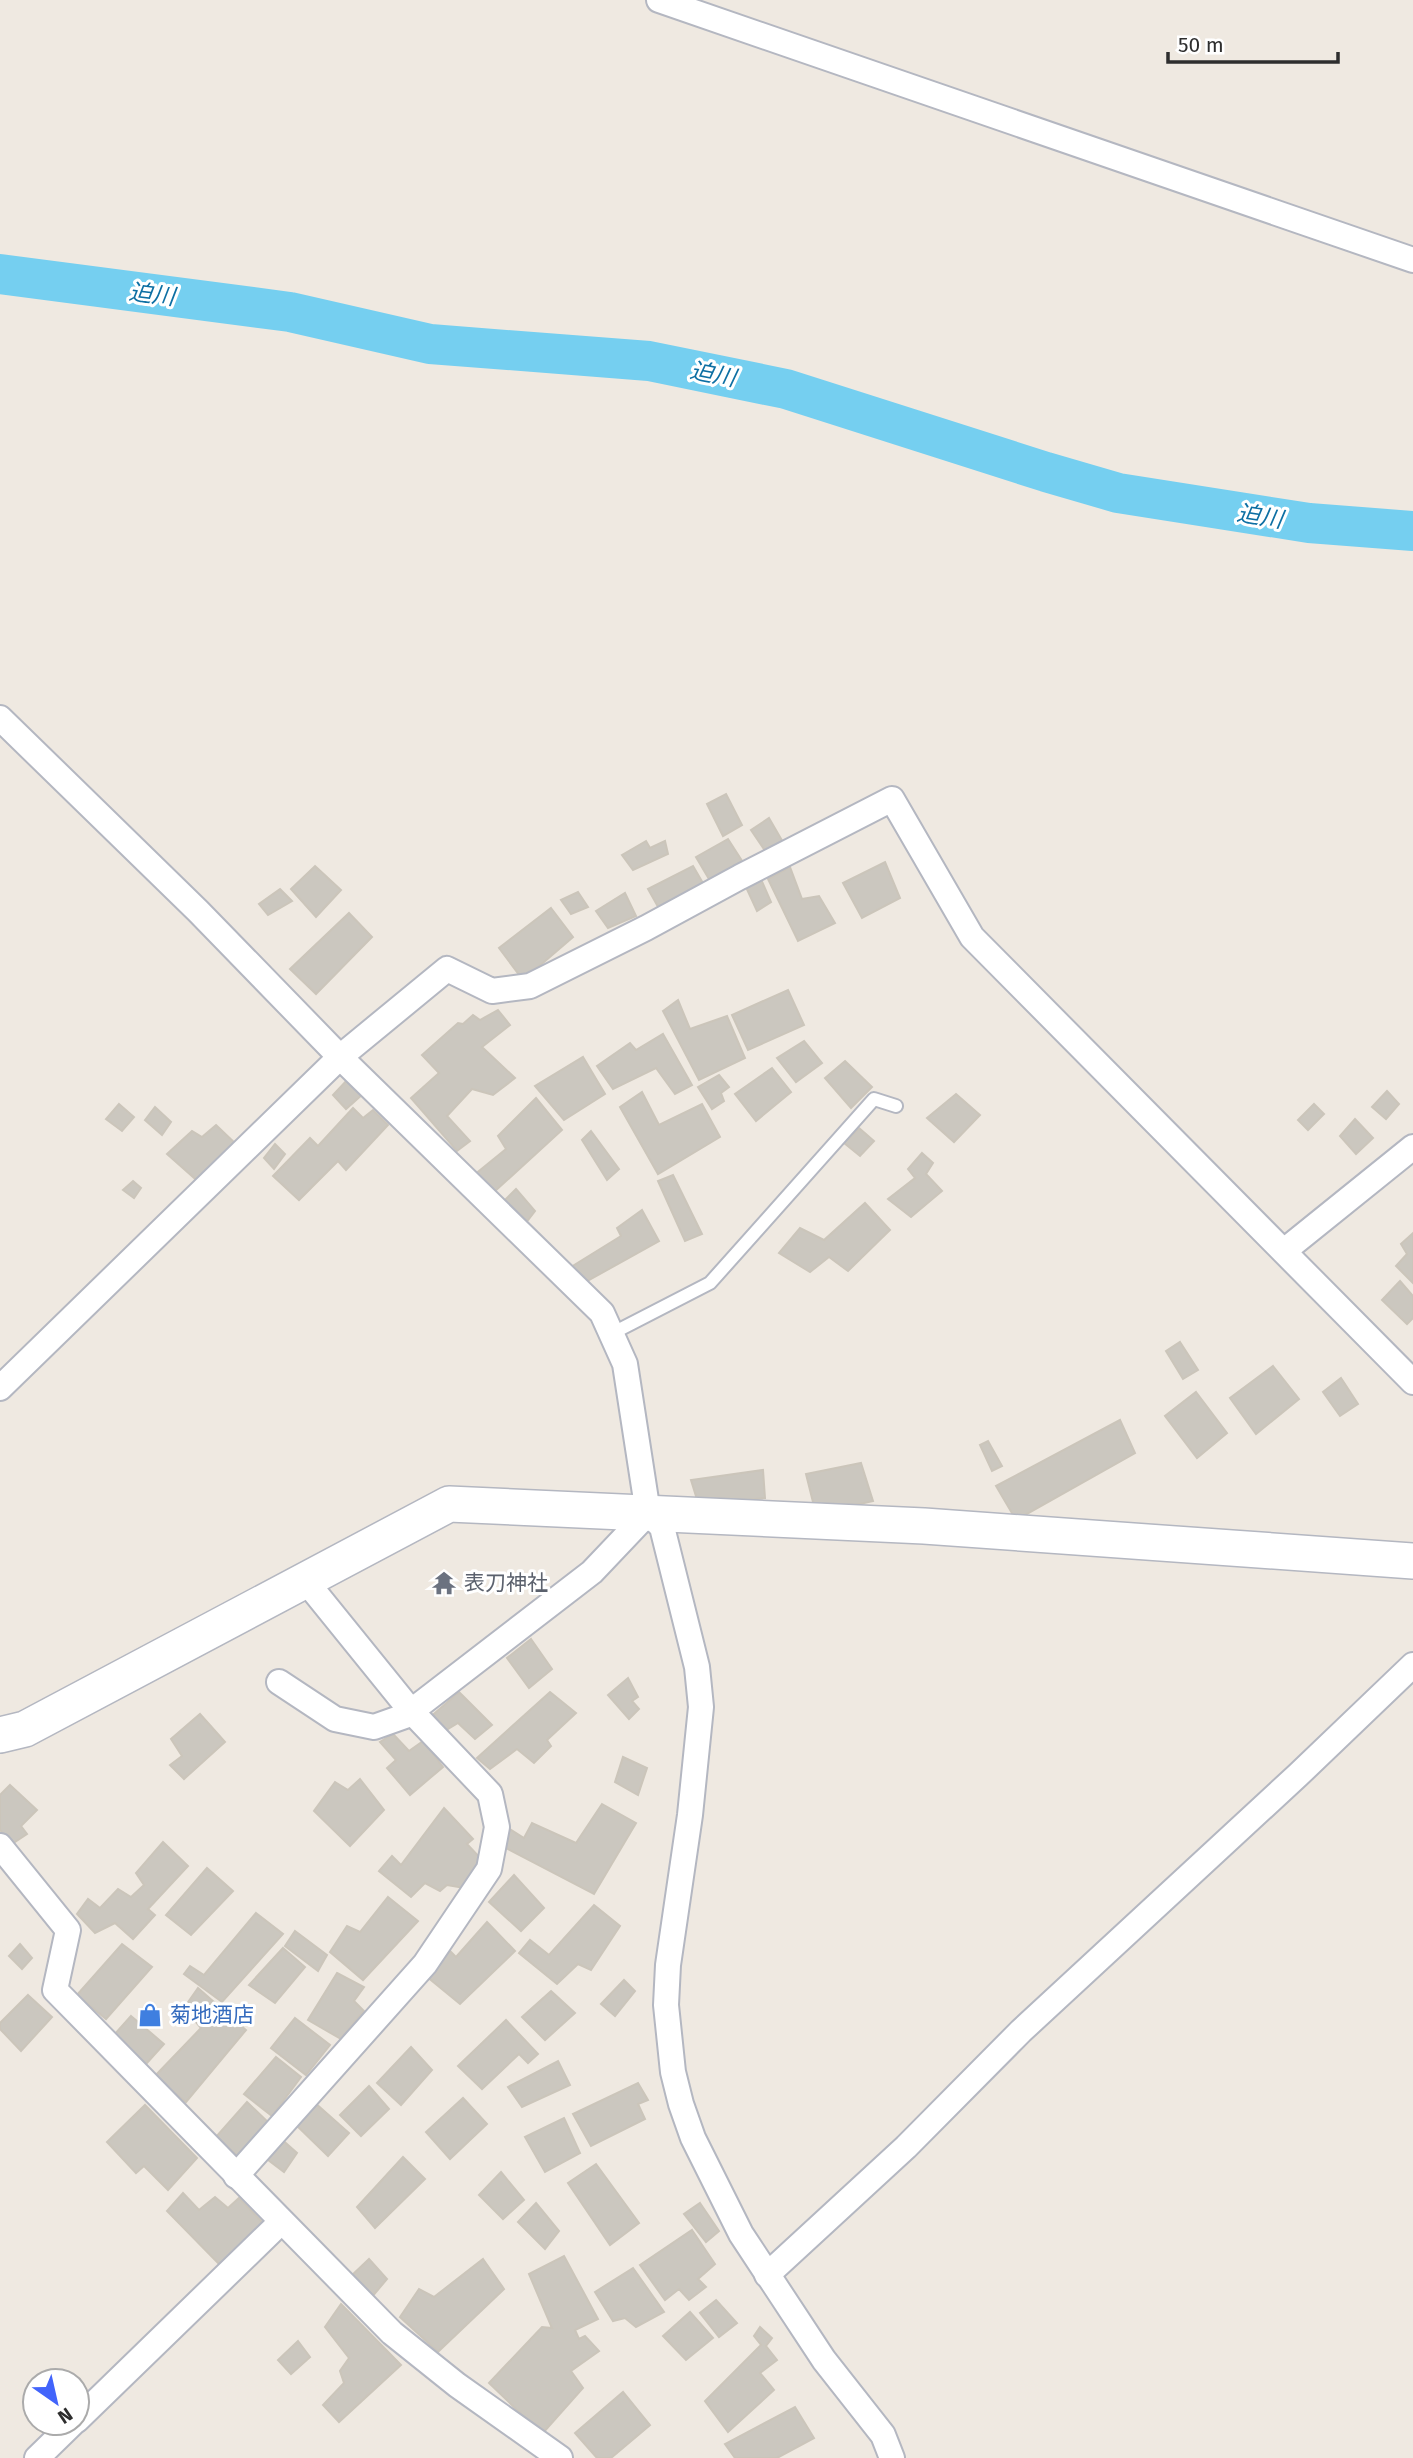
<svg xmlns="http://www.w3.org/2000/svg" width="1413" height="2458" viewBox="0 0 1413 2458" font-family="'Fira Sans','Noto Sans JP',sans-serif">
<rect width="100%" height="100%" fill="#efe9e1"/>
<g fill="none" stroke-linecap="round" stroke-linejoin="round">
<path stroke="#75cff0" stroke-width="40" d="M0,274l290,38 140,32 219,17 137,28 260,83 72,21 191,30 104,8"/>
</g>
<g fill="#cbc7bf" stroke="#cbc5ba" stroke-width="2">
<path d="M726,794l16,31 -19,11 -16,-32z"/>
<path d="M769,818l15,26 -16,11 -17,-25z"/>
<path d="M728,839l16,25 -32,20 -16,-27z"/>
<path d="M646,841l4,7 15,-7 3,13 -35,16 -11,-15z"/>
<path d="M885,862l15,36 -38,20 -19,-35z"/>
<path d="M315,866l26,24 -25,27 -25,-28z"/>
<path d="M693,866l11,19 -43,27 -13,-23z"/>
<path d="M790,867l12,32 17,-3 16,27 -37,18 -30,-62z"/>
<path d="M760,877l11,25 -14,9 -12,-26z"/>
<path d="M280,889l12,12 -24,14 -9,-11z"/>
<path d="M578,892l10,15 -17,7 -10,-14z"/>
<path d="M625,893l11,23 -28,12 -12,-17z"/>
<path d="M551,908l22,29 -50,43 -24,-32z"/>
<path d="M349,913l23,24 -56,57 -26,-25z"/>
<path d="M788,990l16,35 -56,25 -16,-35z"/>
<path d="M678,1000l12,29 37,-13 18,42 -46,22 -36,-69z"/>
<path d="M498,1010l12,15 -28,22 33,31 -22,17 -21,-6 -25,27 23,25 -13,10 -46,-53 28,-25 -17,-18 36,-32 5,1 10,-9 7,5z"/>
<path d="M663,1034l29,51 -17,9 -19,-26 -43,21 -16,-23 33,-23 6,7z"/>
<path d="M804,1041l18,22 -26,19 -19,-24z"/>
<path d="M583,1057l22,37 -41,26 -29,-34z"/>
<path d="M845,1061l27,26 -21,21 -26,-30z"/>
<path d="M772,1068l19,24 -35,29 -21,-27z"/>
<path d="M719,1075l10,12 -8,6 3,8 -12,8 -14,-22z"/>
<path d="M349,1078l14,16 -17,15 -13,-14z"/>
<path d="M1387,1091l12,13 -13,15 -14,-12z"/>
<path d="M642,1092l17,33 43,-21 18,33 -62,37 -38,-67z"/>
<path d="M956,1094l24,21 -26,27 -27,-24z"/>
<path d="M536,1098l26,32 -69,63 -19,-18 32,-26 -8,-13z"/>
<path d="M119,1104l15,13 -12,14 -16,-12z"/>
<path d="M1314,1104l10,10 -16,16 -10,-10z"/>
<path d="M155,1107l16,15 -9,13 -17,-15z"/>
<path d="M353,1108l10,10 10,-8 15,15 -42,45 -8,-9 -39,39 -26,-24 37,-38 8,8z"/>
<path d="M1355,1119l18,19 -17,16 -16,-18z"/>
<path d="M216,1125l22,21 -37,38 -34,-30 25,-23 10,6z"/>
<path d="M859,1128l15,13 -14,15 -16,-13z"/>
<path d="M591,1131l28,38 -12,11 -25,-40z"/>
<path d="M275,1144l10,10 -11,15 -10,-11z"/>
<path d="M922,1153l11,10 -7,11 16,17 -31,26 -23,-18 27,-21 -7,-9z"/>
<path d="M673,1175l29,59 -17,7 -27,-60z"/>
<path d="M133,1181l8,7 -7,10 -11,-8z"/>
<path d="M516,1189l19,22 -13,17 -21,-24z"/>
<path d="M865,1203l25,27 -42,41 -19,-14 -19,15 -31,-19 21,-25 24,12z"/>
<path d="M642,1210l17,31 -77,43 -11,-17 50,-31 -4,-8z"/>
<path d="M1413,1233v50l-17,-17 11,-12 -6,-10z"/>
<path d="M1400,1281l13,15v22l-6,6 -25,-24z"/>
<path d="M1180,1342l18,28 -15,9 -17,-28z"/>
<path d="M1273,1366l26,33 -43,35 -26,-36z"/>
<path d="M1341,1378l17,26 -18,12 -17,-24z"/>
<path d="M1196,1392l31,41 -30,25 -32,-42z"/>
<path d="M1120,1420l15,33 -119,67 -20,-34z"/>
<path d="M988,1441l14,25 -10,5 -12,-26z"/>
<path d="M861,1463l12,38 -57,13 -10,-40z"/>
<path d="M763,1470l2,28 -66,8 -8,-26z"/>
<path d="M531,1639l21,30 -23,19 -22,-30z"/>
<path d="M628,1678l10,19 -6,4 7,8 -10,10 -21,-24z"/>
<path d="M459,1692l33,33 -17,14 -17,-16 -15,9 -15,-13z"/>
<path d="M550,1692l26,21 -29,27 4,6 -17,17 -17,-14 -27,20 -13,-11z"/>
<path d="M200,1714l25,28 -41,37 -14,-14 12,-9 -11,-17z"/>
<path d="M393,1734l16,17 14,-10 20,26 -33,28 -23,-27 9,-8 -16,-18z"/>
<path d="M623,1757l24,11 -9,27 -23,-13z"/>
<path d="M360,1779l24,31 -34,36 -36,-35 21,-29 13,8z"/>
<path d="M10,1785l27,25 -16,16 6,8 -15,10 -12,-14v-35z"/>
<path d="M602,1804l34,19 -42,71 -90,-47 4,-19 16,10 8,-15 44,20z"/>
<path d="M444,1808l29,31 -6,5 17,18 -20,26 -17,-3 -7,6 -15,-8 -14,14 -32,-26 13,-15 9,9z"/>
<path d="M163,1842l25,24 -40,43 7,6 -22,24 -18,-16 -20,10 -18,-19 11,-15 12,9 18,-19 13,8 13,-12 -8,-12z"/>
<path d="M207,1868l26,23 -42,44 -25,-20z"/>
<path d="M514,1875l30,33 -23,23 -32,-29z"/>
<path d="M388,1897l30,24 -55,59 -33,-28 17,-26 13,6z"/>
<path d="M594,1905l26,21 -29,44 -13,-6 -21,20 -38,-31 11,-13 19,15z"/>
<path d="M256,1913l27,21 -61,68 -38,-28 6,-8 14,9z"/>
<path d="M487,1922l28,29 -55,53 -34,-28 18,-31 12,12z"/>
<path d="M295,1931l32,24 -9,16 -33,-25z"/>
<path d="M20,1944l12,14 -10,11 -13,-13z"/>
<path d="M122,1944l30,23 -46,52 -29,-24z"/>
<path d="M283,1948l22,19 -30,36 -26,-18z"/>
<path d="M337,1973l27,14 -10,14 10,10 -23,28 -33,-19z"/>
<path d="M624,1980l11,11 -20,25 -14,-12z"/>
<path d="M198,1988l48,42 -60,72 -32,-25 47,-49 -17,-20z"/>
<path d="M551,1991l24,22 -30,27 -23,-23z"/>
<path d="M28,1995l24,22 -31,34 -21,-22v-6z"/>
<path d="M131,2016l33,28 -18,20 -32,-29z"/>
<path d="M295,2018l35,27 -24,30 -35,-27z"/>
<path d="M506,2020l32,34 -10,9 -9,-9 -37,35 -24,-23z"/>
<path d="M411,2047l21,23 -31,35 -24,-22z"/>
<path d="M276,2057l25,20 -29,39 -28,-22z"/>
<path d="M558,2061l12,24 -48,22 -14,-20z"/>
<path d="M638,2083l10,17 -10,4 7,15 -54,27 -18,-32z"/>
<path d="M369,2086l20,23 -28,27 -21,-21z"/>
<path d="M463,2098l24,26 -37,35 -24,-27z"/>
<path d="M247,2102l24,23 -29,35 -26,-23z"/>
<path d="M314,2102l35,31 -21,23 -33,-32z"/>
<path d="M145,2105l52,53 -29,32 -24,-24 -8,7 -29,-31z"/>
<path d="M564,2118l16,35 -35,19 -20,-35z"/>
<path d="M279,2137l18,16 -13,19 -21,-16z"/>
<path d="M403,2157l22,22 -50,49 -18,-21z"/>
<path d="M596,2164l43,59 -29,22 -42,-62z"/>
<path d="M501,2172l23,28 -21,19 -24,-24z"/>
<path d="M183,2193l16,17 16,-13 13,11 11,-10 25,26 -42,43 -55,-56z"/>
<path d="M536,2203l23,28 -14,18 -27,-27z"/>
<path d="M700,2203l19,28 -13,11 -22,-28z"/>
<path d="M692,2230l23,34 -17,15 8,8 -17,13 -10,-11 -14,11 -25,-35z"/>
<path d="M564,2256l34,63 -23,11 4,9 6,-3 14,15 -28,20 12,17 -41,46 -53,-51 53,-56 10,1 -23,-54z"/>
<path d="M369,2259l18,20 -16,19 -23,-19z"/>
<path d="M483,2259l21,30 -66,63 -38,-35 19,-28 15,8z"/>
<path d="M633,2268l31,44 -28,15 -11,-9 -12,3 -18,-29z"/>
<path d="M716,2300l21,23 -18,14 -19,-24z"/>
<path d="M341,2304l60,61 -62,57 -16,-17 21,-22 -4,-12 9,-13 -24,-31z"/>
<path d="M690,2312l23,26 -27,22 -23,-24z"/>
<path d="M760,2327l12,11 -6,8 11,14 -17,13 14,17 -46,42 -23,-31 56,-56 -7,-9z"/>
<path d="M298,2341l12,16 -19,17 -13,-14z"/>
<path d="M623,2392l27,33 -39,33h-14l-22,-25z"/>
<path d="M795,2407l19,31 -37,20h-42l-10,-14z"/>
</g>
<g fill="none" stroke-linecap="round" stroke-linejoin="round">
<g stroke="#b4b7c1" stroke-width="16">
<path id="lane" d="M611,1334l99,-51 164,-184 22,7"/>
</g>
<g stroke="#b4b7c1" stroke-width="28">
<g id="street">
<path d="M659,0l754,260"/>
<path d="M0,718l198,193 142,146 262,256 23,51 23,149 -56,59 -187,144 -31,11 -39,-8 -56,-37"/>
<path d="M1284,1251l129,-104"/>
<path d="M0,1388l340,-331 107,-88 45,22 38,-5 116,-58 94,-51 152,-78 80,138 441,445"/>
<path d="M648,1513l14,14 35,140 4,40 -11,108 -22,150 -2,40 7,67 8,32 12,34 48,96 83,126 59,75 9,23"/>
<path d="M0,1846l68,84 -13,60 337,343 65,52 103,73"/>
<path d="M236,2176l189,-212 64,-95 8,-42 -7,-33 -79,-83 -106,-131"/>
<path d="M767,2275l139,-128 115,-116 277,-256 115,-110"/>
<path d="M77,2420l204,-198"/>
<path d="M37,2458l36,-35"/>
</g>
</g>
<g stroke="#b4b7c1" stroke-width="38">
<path id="secondary" d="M0,1735l25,-6 424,-225 475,22 489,35"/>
</g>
<use href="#lane" stroke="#fff" stroke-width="12"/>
<use href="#street" stroke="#fff" stroke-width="24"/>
<use href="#secondary" stroke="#fff" stroke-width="35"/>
</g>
<defs>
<g id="temple-bare" transform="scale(1.89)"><path d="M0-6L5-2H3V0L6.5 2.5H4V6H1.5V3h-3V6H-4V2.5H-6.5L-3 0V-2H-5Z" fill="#6b7280" stroke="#fff" stroke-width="2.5" paint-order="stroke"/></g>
<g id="shop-bare" transform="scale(1.89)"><path d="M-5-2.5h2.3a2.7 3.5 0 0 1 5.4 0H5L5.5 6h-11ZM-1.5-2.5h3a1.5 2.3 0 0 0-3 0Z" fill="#3f7fe0" stroke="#fff" stroke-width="2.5" paint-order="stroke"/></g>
</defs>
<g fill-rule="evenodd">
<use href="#temple-bare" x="444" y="1583"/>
<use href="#shop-bare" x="150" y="2015"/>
</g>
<g text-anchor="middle" stroke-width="6" stroke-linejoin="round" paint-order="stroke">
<g font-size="21" fill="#5b616d" stroke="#fff" text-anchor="start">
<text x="464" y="1590">表刀神社</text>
</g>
<g font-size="21" fill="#366cbe" stroke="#fff" text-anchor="start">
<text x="170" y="2022">菊地酒店</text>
</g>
<g font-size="23" font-style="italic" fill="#0d6fa3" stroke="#fff">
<text transform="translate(152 294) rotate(7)" y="8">迫川</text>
<text transform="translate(713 374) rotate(11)" y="8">迫川</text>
<text transform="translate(1260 516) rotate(9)" y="8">迫川</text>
</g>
</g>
<g transform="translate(56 2402) rotate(146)"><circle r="33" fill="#ffffff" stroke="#ababab" stroke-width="2"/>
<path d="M0-5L12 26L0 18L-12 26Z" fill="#4264fb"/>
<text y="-10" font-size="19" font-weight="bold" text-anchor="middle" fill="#2e2e2e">N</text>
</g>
<path d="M1168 52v10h170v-10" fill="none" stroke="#2e2e2e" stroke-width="3.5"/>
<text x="1178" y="52" font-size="21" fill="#2e2e2e" stroke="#ffffff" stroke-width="5" paint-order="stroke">50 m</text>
</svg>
